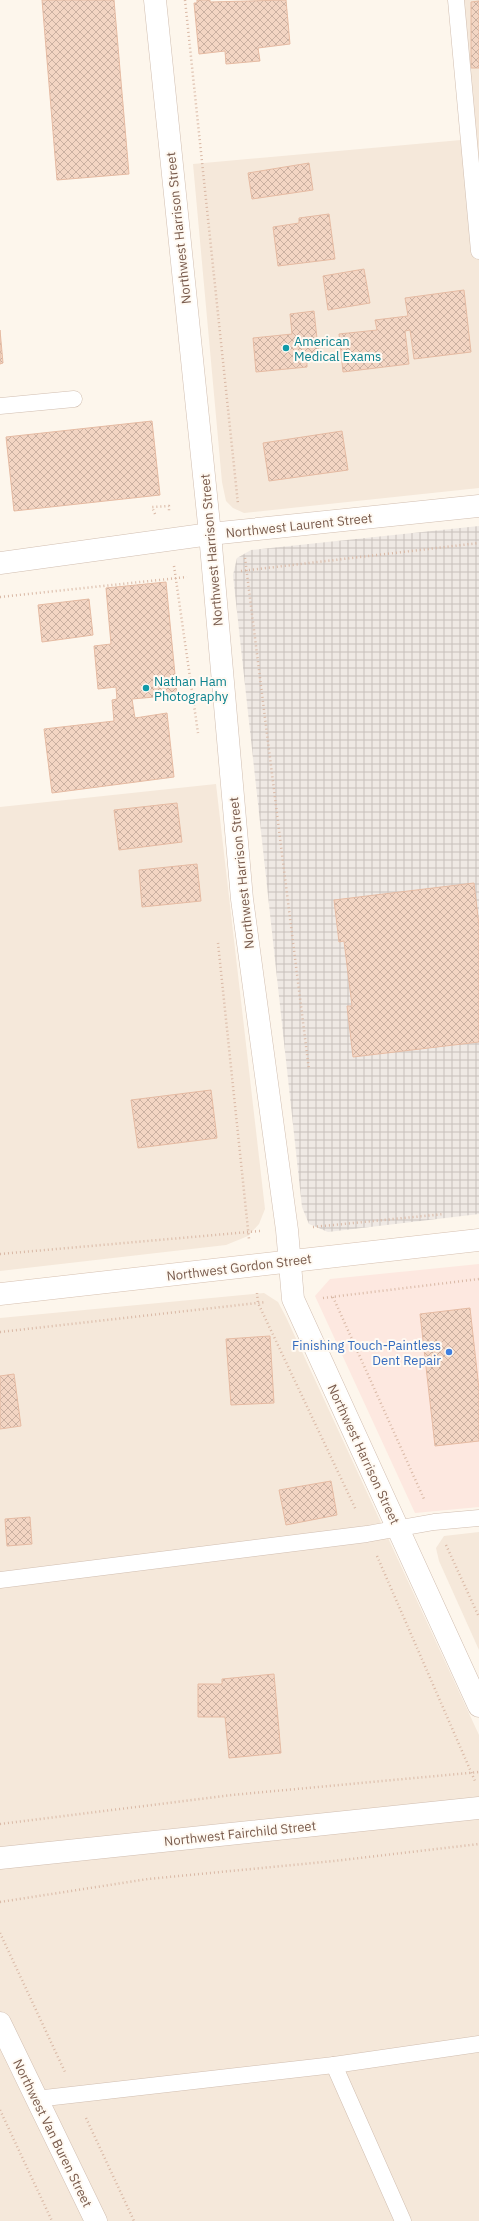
<svg xmlns="http://www.w3.org/2000/svg" width="479" height="2221" viewBox="0 0 479 2221" font-family="'IBM Plex Sans',sans-serif">
<defs>
<pattern id="industrial-grid" width="8" height="8" patternUnits="userSpaceOnUse"><rect width="8" height="8" fill="#efe9e4"/><path d="M0 4h8M4 0v8" fill="none" stroke="#c7c0bb"/></pattern>
<pattern id="building-cross-hatch" width="8" height="8" patternUnits="userSpaceOnUse"><rect width="8" height="8" fill="#f3d5c3"/><path d="M0 0l8 8M0 8l8-8" fill="none" stroke="#cab0a1"/></pattern>
</defs>
<rect width="100%" height="100%" fill="#fdf6ec"/>
<g fill="#f5e8da">
<path d="M449,0h30v488l-235,25 -11,-5 -7,-7 -4,-19 -29,-318 268,-24z"/>
<path d="M216,784l49,425 -6,15 -11,12 -22,9 -226,26v-464z"/>
<path d="M264,1293l14,9 8,15 193,418v486h-479v-903z"/>
<path d="M479,1532v118l-40,-89 -3,-13 8,-12z"/>
</g>
<path fill="#fde8e0" d="M479,1264v243l-64,6 -100,-217 15,-17z"/>
<path fill="url(#industrial-grid)" d="M479,526v688l-151,18 -19,-8 -7,-17 -69,-632 4,-17 14,-8z"/>
<g fill="url(#building-cross-hatch)" stroke="#e6bba3">
<path d="M42,0h72l15,174 -72,6z"/>
<path d="M197,0h13v2l76,-2 4,44 -32,4 2,13 -34,3 -1,-13 -26,3 -5,-51h3z"/>
<path d="M479,1v67h-8v-66z"/>
<path d="M309,163l4,27 -61,9 -4,-26z"/>
<path d="M329,214l6,45 -57,7 -5,-39 26,-4v-5z"/>
<path d="M364,269l6,34 -42,7 -5,-34z"/>
<path d="M464,290l7,62 -57,7 -4,-29 -5,1 4,33 -66,8 -4,-38 38,-4 -2,-10 33,-4 -3,-18z"/>
<path d="M314,311l5,46 -12,1v9l-51,5 -3,-34 39,-4 -2,-20z"/>
<path d="M0,330l3,33 -3,1z"/>
<path d="M152,421l8,74 -146,16 -8,-74z"/>
<path d="M342,431l6,39 -79,11 -6,-38z"/>
<path d="M166,582l11,113 -45,4 3,19 32,-5 7,64 -122,16 -8,-64 70,-8 -2,-21 5,-1 -1,-12 -18,2 -4,-43 17,-2 -5,-56z"/>
<path d="M89,599l4,36 -51,7 -4,-37z"/>
<path d="M177,803l5,39 -63,8 -5,-40z"/>
<path d="M197,864l4,37 -59,6 -3,-37z"/>
<path d="M474,883l5,42v117l-126,15 -6,-51h5l-8,-65 -5,1 -5,-42z"/>
<path d="M211,1090l6,48 -79,10 -7,-48z"/>
<path d="M470,1308l9,81v52l-44,5 -15,-132z"/>
<path d="M270,1336l4,67 -43,2 -5,-66z"/>
<path d="M14,1374l7,52 -21,3v-53z"/>
<path d="M331,1481l6,34 -51,10 -7,-35z"/>
<path d="M30,1517l2,27 -25,2 -2,-27z"/>
<path d="M274,1674l7,79 -52,5 -4,-41h-27v-33h24v-5z"/>
</g>
<g fill="none" stroke-linecap="round" stroke-linejoin="round">
<g stroke="#d1beb0" stroke-width="17">
<g id="lane">
<path d="M456,0l23,251"/>
<path d="M0,406l74,-7"/>
<path d="M0,1580l367,-46 67,-12 45,-4"/>
<path d="M36,2099l298,-34"/>
<path d="M403,2221l-69,-156 145,-21"/>
</g>
</g>
<g stroke="#d1beb0" stroke-width="23">
<g id="street">
<path d="M155,0l55,534 32,365 45,331 6,69 186,407"/>
<path d="M0,563l210,-29 269,-28"/>
<path d="M0,1858l479,-50"/>
<path d="M0,2023l96,198"/>
</g>
</g>
<g stroke="#d6c0b0" stroke-width="23">
<path id="secondary" d="M0,1294l479,-54"/>
</g>
<g stroke="#d9b8a5" stroke-width="2.5" stroke-dasharray="1 3" stroke-linecap="butt">
<path d="M185,0l53,504"/>
<path d="M155,514l-3,-7 17,-1v5"/>
<path d="M245,558l64,512"/>
<path d="M174,566l24,167"/>
<path d="M241,571l238,-28"/>
<path d="M0,597l187,-20"/>
<path d="M218,943l31,296"/>
<path d="M313,1227l131,-13"/>
<path d="M0,1254l260,-23"/>
<path d="M257,1293l1,10 98,207"/>
<path d="M333,1297l91,202"/>
<path d="M323,1298l156,-19"/>
<path d="M0,1332l266,-30"/>
<path d="M446,1545l33,72"/>
<path d="M377,1556l98,225"/>
<path d="M0,1824l232,-29 247,-23"/>
<path d="M0,1902l148,-23 186,-18 145,-17"/>
<path d="M0,1933l65,139"/>
<path d="M0,2110l52,111"/>
<path d="M86,2118l48,103"/>
</g>
<use href="#lane" stroke="#fff" stroke-width="16"/>
<use href="#street" stroke="#fff" stroke-width="22"/>
<use href="#secondary" stroke="#fff" stroke-width="22"/>
</g>
<g fill="#0f9aa8" stroke="#fffaf3" stroke-width="1.5">
<circle cx="286" cy="348" r="4"/>
<circle cx="146" cy="688" r="4"/>
</g>
<circle fill="#3f7fe0" stroke="#fffaf3" stroke-width="1.5" cx="449" cy="1352" r="4"/>
<g text-anchor="middle" stroke-width="4" stroke-linejoin="round" paint-order="stroke">
<g font-size="13" fill="#7a5c4d" stroke="#fffaf3">
<text transform="translate(178 228) rotate(-96)" y="5">Northwest Harrison Street</text>
<text transform="translate(299 525) rotate(-6)" y="5">Northwest Laurent Street</text>
<text transform="translate(211 550) rotate(-95)" y="5">Northwest Harrison Street</text>
<text transform="translate(241 873) rotate(-96)" y="5">Northwest Harrison Street</text>
<text transform="translate(239 1267) rotate(-7)" y="5">Northwest Gordon Street</text>
<text transform="translate(364 1454) rotate(65)" y="5">Northwest Harrison Street</text>
<text transform="translate(240 1833) rotate(-6)" y="5">Northwest Fairchild Street</text>
<text transform="translate(53 2133) rotate(64)" y="5">Northwest Van Buren Street</text>
</g>
<g font-size="13" fill="#0d838f" stroke="#fffaf3" text-anchor="start">
<text x="294" y="346">American<tspan x="294" dy="15">Medical Exams</tspan></text>
<text x="154" y="686">Nathan Ham<tspan x="154" dy="15">Photography</tspan></text>
</g>
<g font-size="13" fill="#366cbe" stroke="#fffaf3" text-anchor="end">
<text x="441" y="1350">Finishing Touch-Paintless<tspan x="441" dy="15">Dent Repair</tspan></text>
</g>
</g>
</svg>
